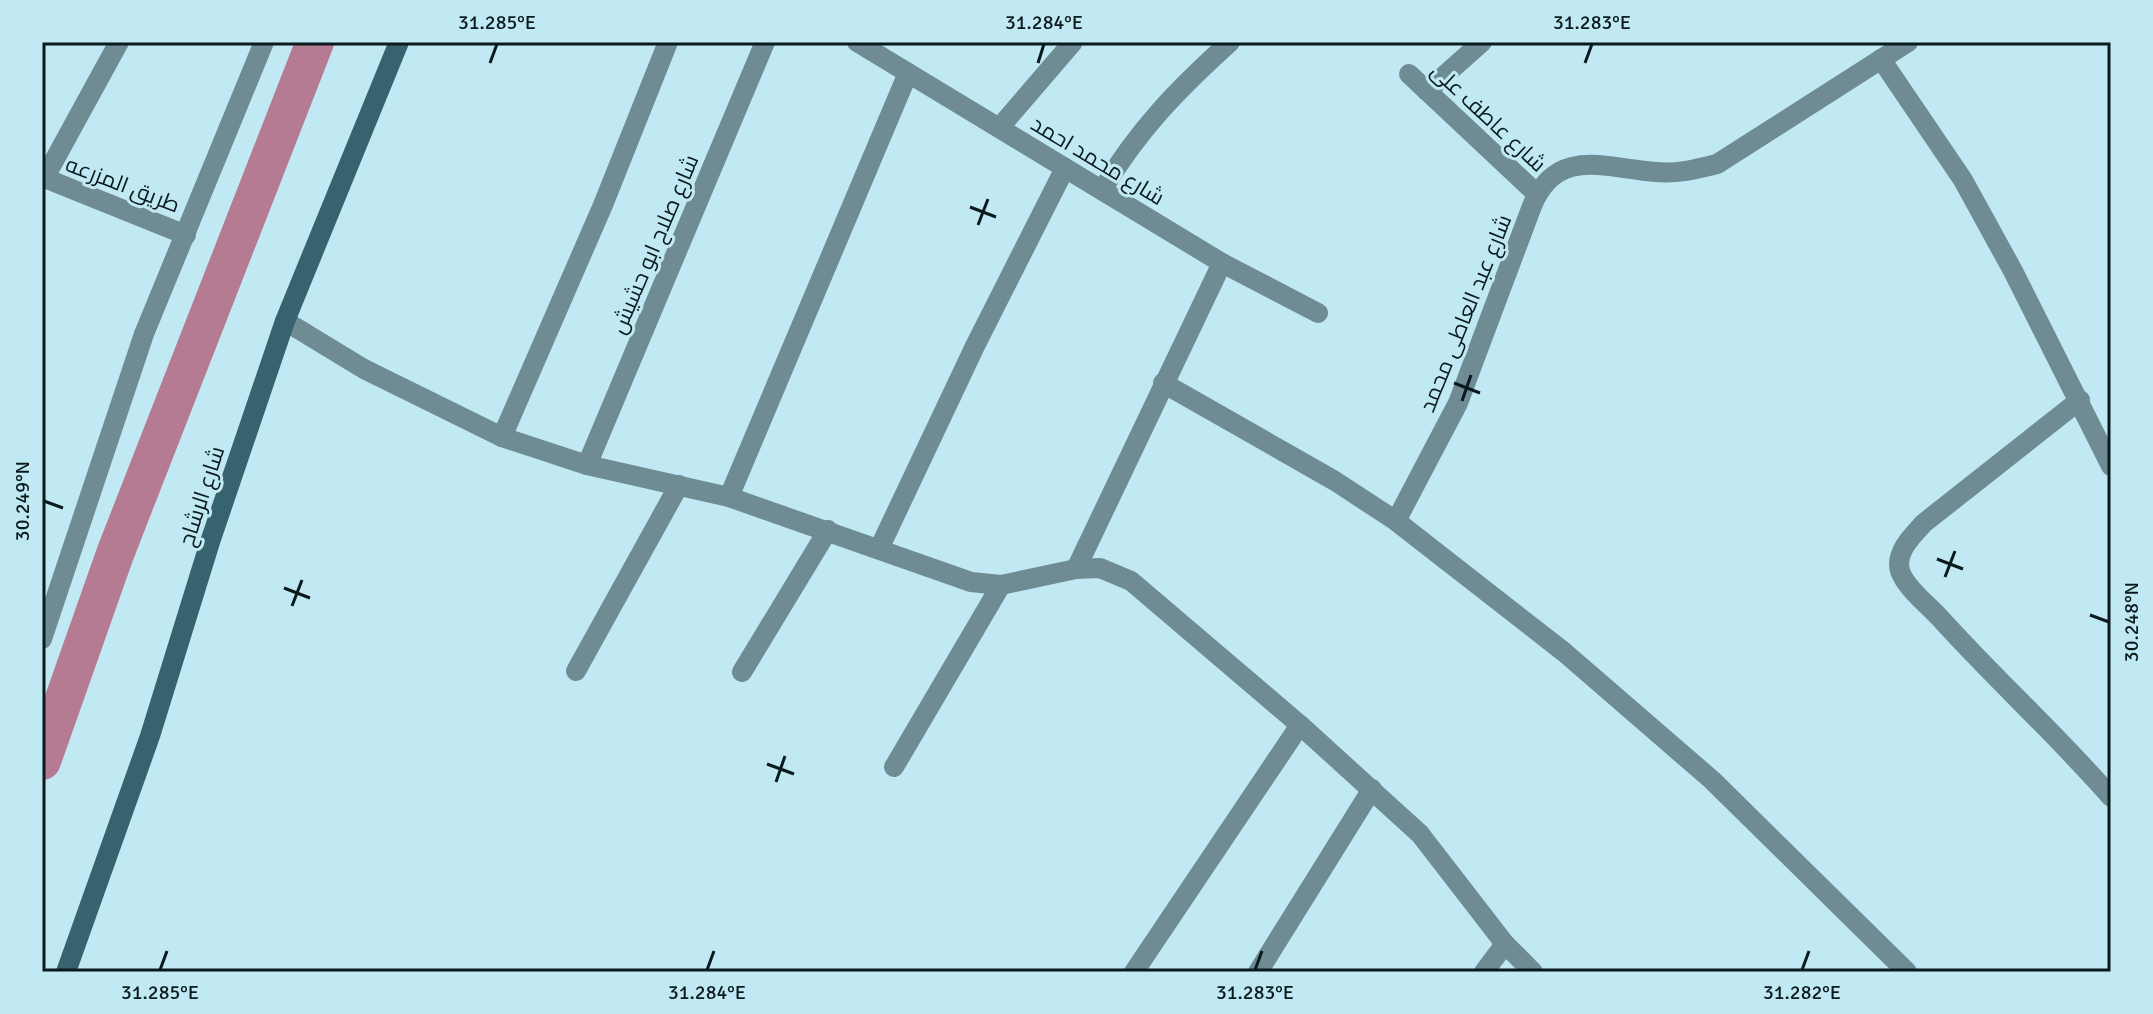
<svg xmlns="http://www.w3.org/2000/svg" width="2153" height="1014" viewBox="0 0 2153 1014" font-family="Signika,Cairo,sans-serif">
<rect width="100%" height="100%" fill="#c1e9f4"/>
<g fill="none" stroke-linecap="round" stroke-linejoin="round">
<path stroke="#b47b93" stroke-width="38" d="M42,761l73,-207 200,-512"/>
<g stroke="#6f8c94" stroke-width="20">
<path d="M857,42l365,221 96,50"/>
<path d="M1881,59l82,121 50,91 98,195"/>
<path d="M908,73l-179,424 242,85 30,3 75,-16 24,-1 31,13 169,144 120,109 85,110 28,28"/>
<path d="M1409,74l128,120"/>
<path d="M1427,91l55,-49"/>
<path d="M1000,127l73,-85"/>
<path d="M42,177l144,58"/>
<path d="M44,179l75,-137"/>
<path d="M1102,190c37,-61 75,-100 128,-148"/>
<path d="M285,321l79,48 138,68 85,28 142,32"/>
<path d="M1163,383l172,98 61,40 168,131 148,128 195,192"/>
<path d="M2080,400l-156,123c-12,13 -29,29 -24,48 6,17 28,34 40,47 55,61 117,117 171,179"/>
<path d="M502,437l101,-232 65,-163"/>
<path d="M587,465l178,-423"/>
<path d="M1396,521l62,-118 74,-197c25,-61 75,-37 124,-34 22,2 41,-3 61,-8l191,-122"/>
<path d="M879,549l96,-203 90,-178"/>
<path d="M1076,569l146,-306"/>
<path d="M42,639l102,-305 120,-292"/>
<path d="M576,671l103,-186"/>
<path d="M742,672l86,-142"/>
<path d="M894,767l107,-182"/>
<path d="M1134,972l166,-247"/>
<path d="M1258,972l114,-183"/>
<path d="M1484,972l21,-28"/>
</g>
<path stroke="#36636e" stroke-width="20" d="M66,972l84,-236 60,-194 75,-221 114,-279"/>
</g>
<path fill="none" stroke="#0a1a1d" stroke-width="3" d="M490,63l7,-19M1038,63l6,-19M1585,63l7,-19M970,207l26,10M978,225l10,-26M1454,383l26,10M1462,401l9,-26M44,501l19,7M1937,559l26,10M1945,577l10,-26M284,588l26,10M292,606l10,-26M2090,615l19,7M767,764l27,10M776,782l9,-26M160,970l7,-19M707,970l7,-19M1255,970l7,-19M1802,970l7,-19"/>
<g text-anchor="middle" stroke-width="6" stroke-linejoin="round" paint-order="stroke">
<g font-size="22" fill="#0a1a1d" stroke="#c1e9f4">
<text transform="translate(1489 117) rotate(43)" y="8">شارع عاطف على</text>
<text transform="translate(1098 160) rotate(31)" y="8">شارع محمد احمد</text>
<text transform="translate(123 184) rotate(21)" y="8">طريق المزرعه</text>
<text transform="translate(654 244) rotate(-67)" y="8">شارع صلاح ابو حشيش</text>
<text transform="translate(1465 313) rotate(-68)" y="8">شارع عبد العاطى محمد</text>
<text transform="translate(201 496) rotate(-72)" y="8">شارع الرشاح</text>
</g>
</g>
<rect width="2153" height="1014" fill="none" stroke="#c1e9f4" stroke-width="88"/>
<rect x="44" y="44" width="2065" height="926" fill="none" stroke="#0a1a1d" stroke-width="3"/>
<g font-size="20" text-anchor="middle" fill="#0a1a1d">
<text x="497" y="29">31.285°E</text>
<text x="1044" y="29">31.284°E</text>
<text x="1592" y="29">31.283°E</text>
<text transform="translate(22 501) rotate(-90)" y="7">30.249°N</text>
<text transform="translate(2131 622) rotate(-90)" y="7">30.248°N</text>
<text x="160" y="999">31.285°E</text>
<text x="707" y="999">31.284°E</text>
<text x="1255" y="999">31.283°E</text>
<text x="1802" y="999">31.282°E</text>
</g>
</svg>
